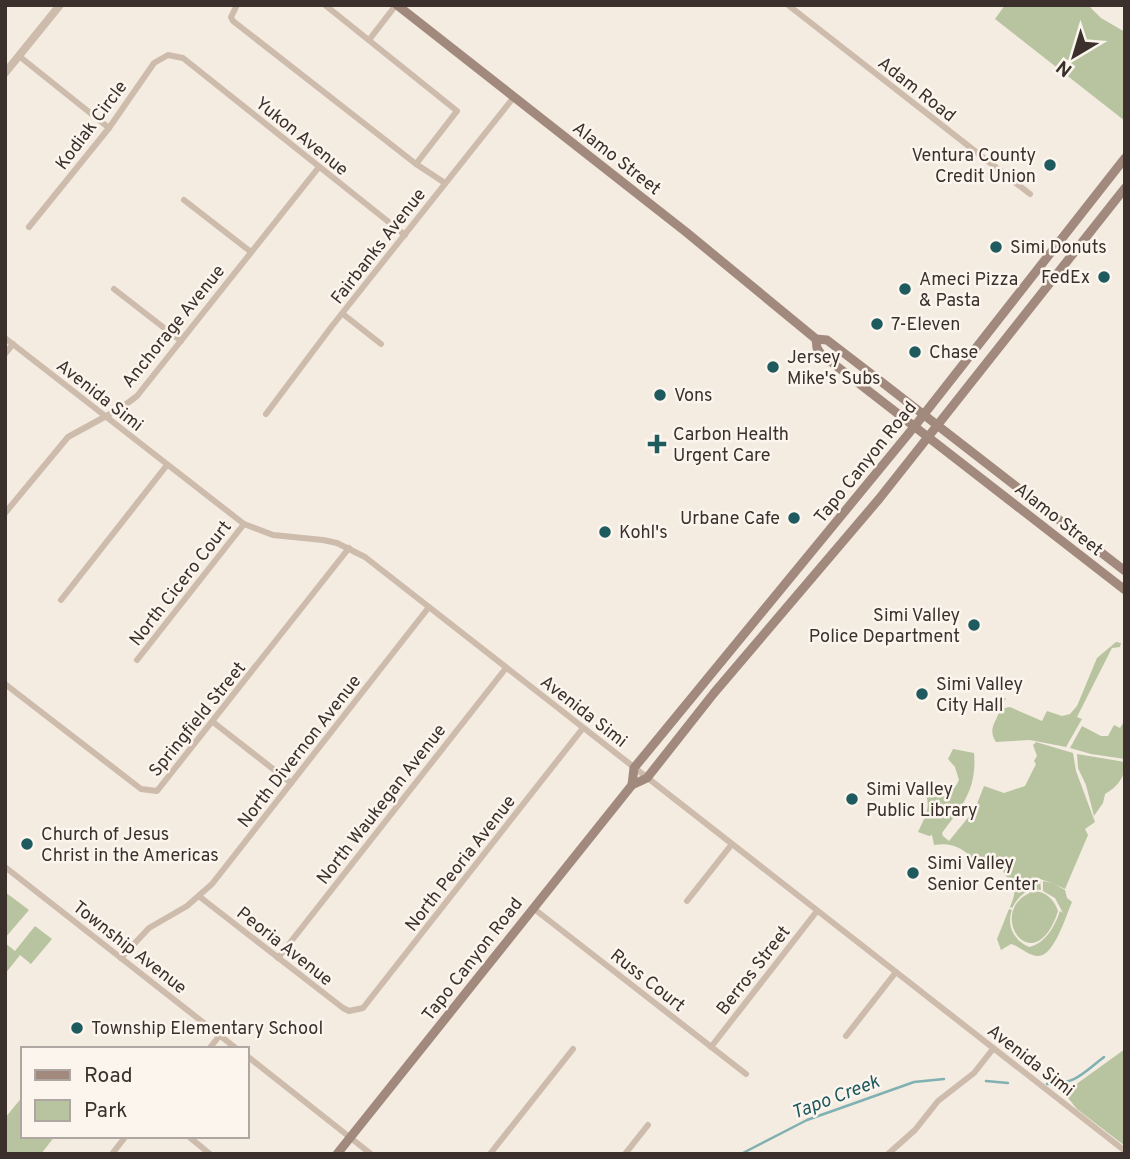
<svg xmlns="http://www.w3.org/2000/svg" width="1130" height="1159" viewBox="0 0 1130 1159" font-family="Overpass,sans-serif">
<rect width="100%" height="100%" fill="#f4ebe1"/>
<g fill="#b8c4a0">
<path d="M1005,5h83l13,13 24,14v89l-130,-102z"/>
<path d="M1116,642l5,1 -1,4 -8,1 -31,61 -4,8 5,2 -16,28 -36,-7 -34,2c-9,-14 1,-20 4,-33l-3,-10 9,-1 -4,8 3,2 5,-1 32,14 5,-10 15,5 8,-2 7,-8 20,-48z"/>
<path d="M1125,720v39l-34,-5 -21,-6 12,-22 19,10h7l6,-11 6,3z"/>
<path d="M1036,742l37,11 3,18 19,51 -10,7 3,6 -23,54 -11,-5 11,6 2,8 5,4c-6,13 -18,56 -35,54 -10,-1 -16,-9 -26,-12l-10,6 -4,-11 12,-30 3,1c-6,16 2,30 17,37 16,-3 26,-21 31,-36l3,2 -8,-15 -12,-7v-10l9,2 -12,-4 1,11c-14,-3 -22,6 -29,18l-2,-1c12,-27 -4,-22 -9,-42l-4,-2 -1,6 -10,-5 -11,-1c-10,-15 -23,-21 -41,-18l-2,-10 -3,1 -11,-4c6,-13 14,-25 7,-39 17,9 26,3 34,-13l-4,-13 -7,-8 5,-10 21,4c3,36 -11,52 -32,80l1,3 6,5 26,-32 9,-23 20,7 21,-7 11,-22 -2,-3 3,-5 -4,-11z"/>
<path d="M1077,754l48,8c0,16 -7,24 -20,32l-2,9 -9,13 -8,-31 -8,-17z"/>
<path d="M1034,891c12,1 20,8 24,20 -24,74 -76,-1 -24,-20z"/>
<path d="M5,892l24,18 -24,28z"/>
<path d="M35,926l17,13 -21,25 -11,-9 -15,19v-31l10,8z"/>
<path d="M1125,1049v97l-48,-37 -13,-16z"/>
<path d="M23,1096v40h32l-14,18 -36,-2v-34z"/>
</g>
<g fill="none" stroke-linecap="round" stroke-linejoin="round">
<g stroke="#7fb0b2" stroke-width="2.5">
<path d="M986,1081l22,2"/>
<path d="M1047,1084c29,0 35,-10 57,-27"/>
<path d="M741,1154l66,-34 107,-38 30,-3"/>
</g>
<g stroke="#cdbbac" stroke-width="6">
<path d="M237,5l-6,12 2,4 183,143 29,19"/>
<path d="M325,5l132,106 -41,53"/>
<path d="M788,5l242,189"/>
<path d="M369,40l27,-35"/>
<path d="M19,56l90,72"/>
<path d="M184,200l67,52"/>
<path d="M29,227l80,-99 45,-65 14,-8 15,3 222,177"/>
<path d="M114,289l67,52"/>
<path d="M343,314l38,30"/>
<path d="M5,338l239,186 29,11 50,5 14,3 28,14 760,594"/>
<path d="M5,354l8,-10"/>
<path d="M266,414l66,-88 182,-229"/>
<path d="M5,513l63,-76 53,-29 16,-12 182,-229"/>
<path d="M61,600l106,-135"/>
<path d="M137,660l107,-136"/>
<path d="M5,684l136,105 16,2 192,-243"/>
<path d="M213,722l78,61"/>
<path d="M5,867l232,182"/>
<path d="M200,897l143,111 6,3 14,-3 220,-280"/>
<path d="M687,901l45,-57"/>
<path d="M533,908l213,166"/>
<path d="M121,958l28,-30 38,-22 25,-22 217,-277"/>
<path d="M278,958l228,-290"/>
<path d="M846,1036l50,-64"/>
<path d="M711,1047l106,-136"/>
<path d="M209,1049l11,-14"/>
<path d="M247,1056l124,98"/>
<path d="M188,1136l22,18"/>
<path d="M112,1154l14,-18"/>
<path d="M490,1154l83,-105"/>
<path d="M625,1154l23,-29"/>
<path d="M888,1154l27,-24 23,-29 36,-28 19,-24"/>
</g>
<path stroke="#cdbbac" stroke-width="8" d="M5,73l55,-68"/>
<g stroke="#a18a7d" stroke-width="9">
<path d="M397,5l289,227 130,107 11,1 43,33 255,198"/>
<path d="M816,339l1,9 4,6 304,236"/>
<path d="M632,785l2,-17 280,-341 211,-269"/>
<path d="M337,1154l295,-369 15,-7 67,-85 165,-194 246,-311"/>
</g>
</g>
<g fill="#1f5a5e" stroke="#fbf5ee" stroke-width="2.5">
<circle cx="1050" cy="165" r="7"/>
<circle cx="996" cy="247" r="7"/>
<circle cx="1104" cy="277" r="7"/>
<circle cx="905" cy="289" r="7"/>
<circle cx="877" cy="324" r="7"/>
<circle cx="915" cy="352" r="7"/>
<circle cx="773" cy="367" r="7"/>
<circle cx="660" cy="395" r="7"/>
<path d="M653.5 433.5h7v7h7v7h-7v7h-7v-7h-7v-7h7z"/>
<circle cx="794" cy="518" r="7"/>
<circle cx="605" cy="532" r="7"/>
<circle cx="974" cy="625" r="7"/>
<circle cx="922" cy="694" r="7"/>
<circle cx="852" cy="799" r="7"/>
<circle cx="27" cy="844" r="7"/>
<circle cx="913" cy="873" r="7"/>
<circle cx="77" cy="1028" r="7"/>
</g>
<g text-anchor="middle" stroke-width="5" stroke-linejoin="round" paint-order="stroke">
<g font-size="18" fill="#3b302b" stroke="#fbf5ee">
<text transform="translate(917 89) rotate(38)" y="6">Adam Road</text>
<text transform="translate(91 125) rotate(-53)" y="6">Kodiak Circle</text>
<text transform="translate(302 136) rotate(39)" y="6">Yukon Avenue</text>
<text transform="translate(617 158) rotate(38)" y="6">Alamo Street</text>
<text transform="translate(378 246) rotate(-52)" y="6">Fairbanks Avenue</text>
<text transform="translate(173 326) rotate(-51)" y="6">Anchorage Avenue</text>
<text transform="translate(100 395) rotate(38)" y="6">Avenida Simi</text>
<text transform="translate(865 462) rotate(-51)" y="6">Tapo Canyon Road</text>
<text transform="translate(1059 519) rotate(38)" y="6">Alamo Street</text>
<text transform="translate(180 583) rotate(-52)" y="6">North Cicero Court</text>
<text transform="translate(584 711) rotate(38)" y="6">Avenida Simi</text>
<text transform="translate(197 719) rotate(-51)" y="6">Springfield Street</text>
<text transform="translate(299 751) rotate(-52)" y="6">North Divernon Avenue</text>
<text transform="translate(381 804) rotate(-52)" y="6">North Waukegan Avenue</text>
<text transform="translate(460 863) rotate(-52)" y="6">North Peoria Avenue</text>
<text transform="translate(285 946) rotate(38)" y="6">Peoria Avenue</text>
<text transform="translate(130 947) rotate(38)" y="6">Township Avenue</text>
<text transform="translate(472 959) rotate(-52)" y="6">Tapo Canyon Road</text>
<text transform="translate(753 970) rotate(-52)" y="6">Berros Street</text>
<text transform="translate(648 980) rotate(38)" y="6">Russ Court</text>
<text transform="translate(1031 1060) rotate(38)" y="6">Avenida Simi</text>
</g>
<g font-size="18" fill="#3b302b" stroke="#fbf5ee" text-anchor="start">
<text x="1036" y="161" text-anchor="end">Ventura County<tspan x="1036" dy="21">Credit Union</tspan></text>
<text x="1010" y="253">Simi Donuts</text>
<text x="1090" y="283" text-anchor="end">FedEx</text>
<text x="919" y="285">Ameci Pizza<tspan x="919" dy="21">&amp; Pasta</tspan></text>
<text x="891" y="330">7-Eleven</text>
<text x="929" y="358">Chase</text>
<text x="787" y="363">Jersey<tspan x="787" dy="21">Mike's Subs</tspan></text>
<text x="674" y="401">Vons</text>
<text x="673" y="440">Carbon Health<tspan x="673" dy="21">Urgent Care</tspan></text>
<text x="780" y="524" text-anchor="end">Urbane Cafe</text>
<text x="619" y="538">Kohl's</text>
<text x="960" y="621" text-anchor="end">Simi Valley<tspan x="960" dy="21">Police Department</tspan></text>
<text x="936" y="690">Simi Valley<tspan x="936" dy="21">City Hall</tspan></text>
<text x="866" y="795">Simi Valley<tspan x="866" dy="21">Public Library</tspan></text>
<text x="41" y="840">Church of Jesus<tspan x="41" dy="21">Christ in the Americas</tspan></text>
<text x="927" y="869">Simi Valley<tspan x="927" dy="21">Senior Center</tspan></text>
<text x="91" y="1034">Township Elementary School</text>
</g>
<g font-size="19" font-style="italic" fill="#1f5a5e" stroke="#fbf5ee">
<text transform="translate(835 1096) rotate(-21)" y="7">Tapo Creek</text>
</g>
</g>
<rect width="1130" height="1159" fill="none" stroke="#3b302b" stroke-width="14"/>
<rect x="21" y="1047" width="228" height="91" fill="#fbf5ee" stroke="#aea6a0" stroke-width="2"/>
<rect x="35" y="1070" width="35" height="10" fill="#a18a7d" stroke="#aea6a0" stroke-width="2"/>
<text x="84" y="1082" font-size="21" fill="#3b302b">Road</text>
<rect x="35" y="1100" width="35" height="21" fill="#b8c4a0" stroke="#aea6a0" stroke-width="2"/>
<text x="84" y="1117" font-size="21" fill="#3b302b">Park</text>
<g transform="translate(1074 56) rotate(218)" stroke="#fbf5ee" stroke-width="5" paint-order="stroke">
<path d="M0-5L12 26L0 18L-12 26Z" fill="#3b302b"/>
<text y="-10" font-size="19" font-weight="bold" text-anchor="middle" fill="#3b302b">N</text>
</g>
</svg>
